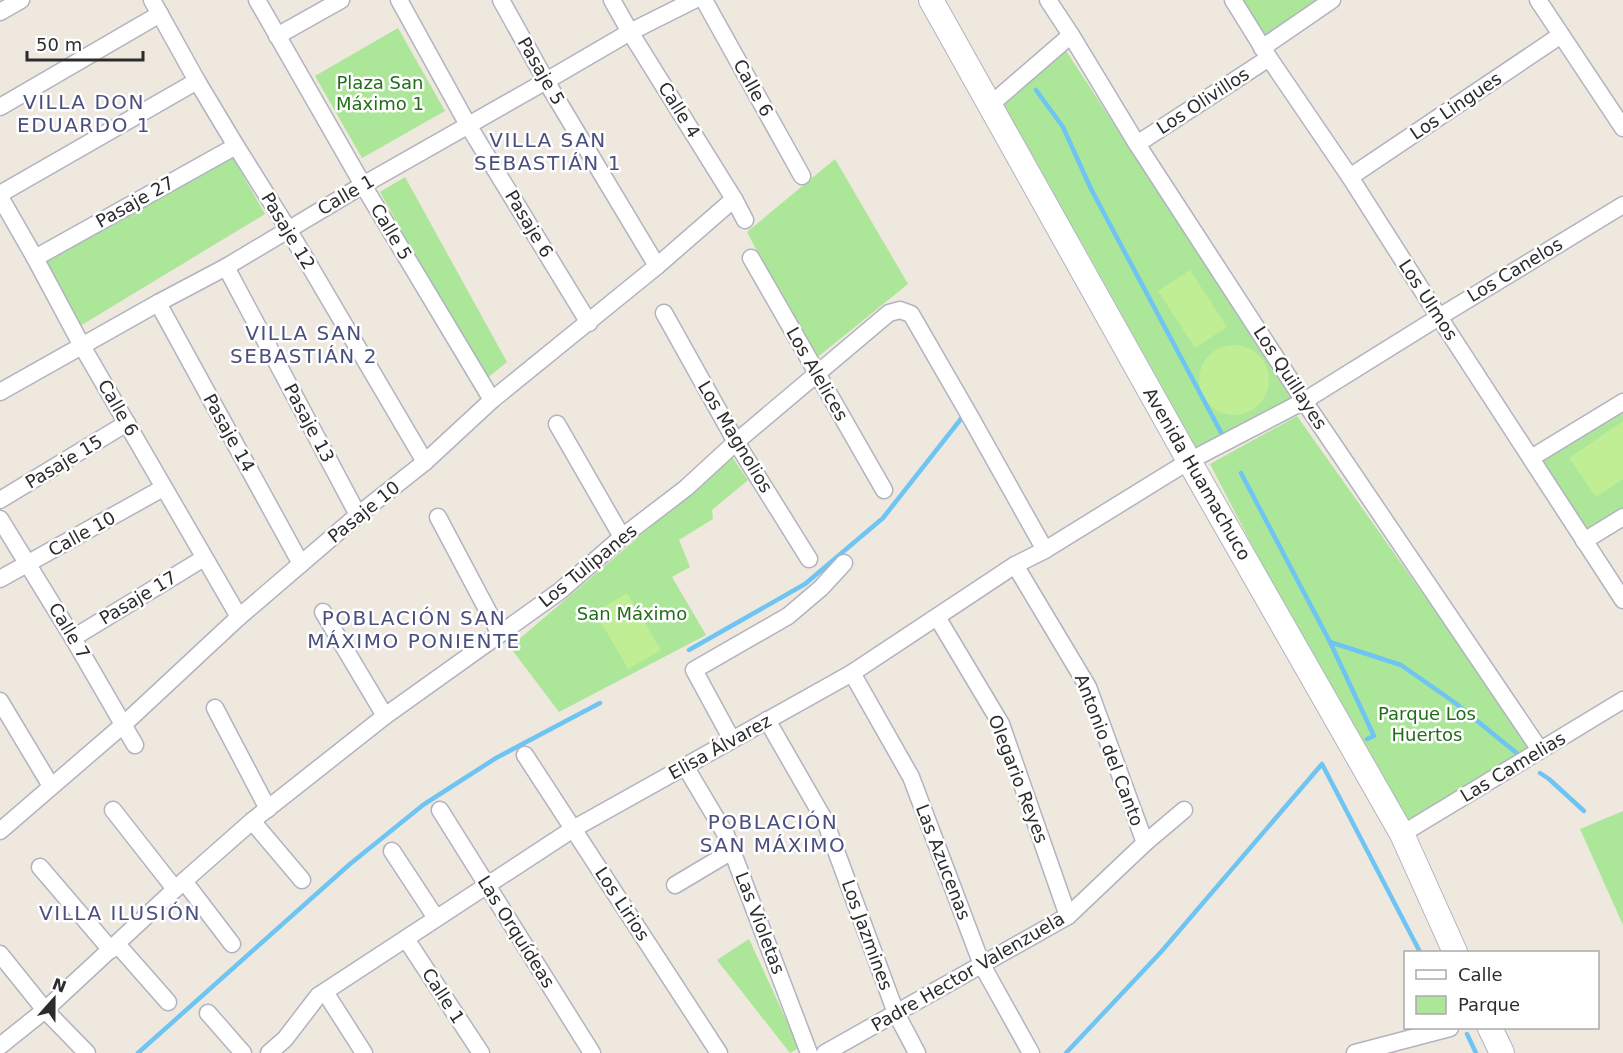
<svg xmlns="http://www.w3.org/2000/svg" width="1623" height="1053" viewBox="0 0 1623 1053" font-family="'DejaVu Sans',sans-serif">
<rect width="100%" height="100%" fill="#eee8de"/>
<g fill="#ace698">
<path d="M1242,0h77l-54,37z"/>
<path d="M398,28l47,83 -83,47 -47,-82z"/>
<path d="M1061,43l234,358 -97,50 -116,-208 -88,-139z"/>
<path d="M232,156l33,58 -185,112 -34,-66z"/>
<path d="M835,159l73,125 -94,76 -67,-128z"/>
<path d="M405,177l102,185 -22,18 -105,-188z"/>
<path d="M1623,411v97l-36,23 -45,-70z"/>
<path d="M1297,416l235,332 -133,81 -189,-365z"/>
<path d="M732,457l16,23 -36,30 1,9 -34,21 11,27 -18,10 34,58 -147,77 -49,-65z"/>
<path d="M1623,811v114l-43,-96z"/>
<path d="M749,939l50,109 -9,5 -73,-93z"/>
</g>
<g fill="#c0ee94">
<path d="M1190,270l37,57 -32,21 -37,-57z"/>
<circle cx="1234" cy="380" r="35"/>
<path d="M1623,421v58l-27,18 -27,-39z"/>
<path d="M627,593l34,57 -33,19 -33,-57z"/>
</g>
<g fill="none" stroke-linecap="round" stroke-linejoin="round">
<g stroke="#6ec4f3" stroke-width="4.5">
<path d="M1036,90l27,37 28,62 133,249"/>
<path d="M1241,473l89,169 44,94 -7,3"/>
<path d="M1330,642l71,23 53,37 65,53"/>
<path d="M689,650l116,-66 78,-66 81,-103"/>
<path d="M1540,773l9,6 35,32"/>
<path d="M1467,1034l9,19"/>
<path d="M138,1053l212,-189 73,-59 73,-47 104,-55"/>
<path d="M1066,1053l95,-101 161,-188 98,188"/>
</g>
<g stroke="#b2b3c0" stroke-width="19">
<g id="street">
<path d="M152,0l45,81 39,65 52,83 137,233"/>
<path d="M257,0l106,185 129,215"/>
<path d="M399,0l69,125 121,198"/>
<path d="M501,0l45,81 111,185"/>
<path d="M612,0l18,32 104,167 11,21"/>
<path d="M704,0l98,176"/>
<path d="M1048,0l23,35 66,109 167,257 236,349"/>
<path d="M1233,0l36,58 81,119 89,140 184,283"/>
<path d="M1538,0l85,128"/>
<path d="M0,12l21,-12"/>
<path d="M277,36l64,-36"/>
<path d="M1262,48l70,-48"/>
<path d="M990,105l81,-70"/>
<path d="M0,107l160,-93"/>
<path d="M1137,144l132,-86"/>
<path d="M1350,177l211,-142"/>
<path d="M0,194l197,-113"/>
<path d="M0,197l35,61 47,88 157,271"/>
<path d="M35,258l201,-112"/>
<path d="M751,258l133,232"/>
<path d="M226,267l132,248"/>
<path d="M158,303l143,261"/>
<path d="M664,313l72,129 73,117"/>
<path d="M0,392l158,-89 68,-36 137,-82 183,-104 84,-49 64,-32"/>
<path d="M557,424l65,113"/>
<path d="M1531,458l92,-56"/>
<path d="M0,500l127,-77"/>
<path d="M438,517l62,117"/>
<path d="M0,519l73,119 62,107"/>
<path d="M1584,541l39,-24"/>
<path d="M1015,565l73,122 57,156"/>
<path d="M0,579l163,-91"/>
<path d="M323,612l62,104"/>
<path d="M937,617l64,107 67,192"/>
<path d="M73,638l131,-80"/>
<path d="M852,673l59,104 71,188 49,88"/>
<path d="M0,701l51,85"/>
<path d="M215,708l53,101"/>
<path d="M767,720l58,101 71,192 21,40"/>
<path d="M732,740l-38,-70 94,-54 33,-28 23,-25"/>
<path d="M525,755l194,298"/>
<path d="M685,766l41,69 83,218"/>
<path d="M113,810l62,79"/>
<path d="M440,810l152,243"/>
<path d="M252,821l50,59"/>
<path d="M0,831l123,-106 116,-108 119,-102 67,-53 67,-62 165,-134 77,-67"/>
<path d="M1402,834l221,-134"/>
<path d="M392,851l44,67"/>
<path d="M40,867l71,83"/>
<path d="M184,881l48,63"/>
<path d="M675,885l57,-34"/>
<path d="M406,939l75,114"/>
<path d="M117,944l51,58"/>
<path d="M0,954l45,56 42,43"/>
<path d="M325,992l39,61"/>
<path d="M208,1013l35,40"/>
<path d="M0,1046l45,-36 139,-129 68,-60 133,-105 175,-125 62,-54 64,-49 50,-46 153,-129 11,-3 11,4 56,97 78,139"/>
<path d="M269,1053l16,-14 33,-43 255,-167 279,-156 163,-108 30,-15 144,-89 115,-60 135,-84 184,-112"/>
<path d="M825,1053l243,-137 77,-73 39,-33"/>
<path d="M1355,1053l95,-25"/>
</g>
</g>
<g stroke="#b2b3c0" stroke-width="26">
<g id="secondary">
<path d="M931,0l258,461 213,373 53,118"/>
<path d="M1490,1028l12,25"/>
</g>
</g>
<use href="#street" stroke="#fff" stroke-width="16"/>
<use href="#secondary" stroke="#fff" stroke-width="24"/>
</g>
<g text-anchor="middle" stroke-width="5" stroke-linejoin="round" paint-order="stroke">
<g font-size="18" fill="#2c2c2c" stroke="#fff">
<text transform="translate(541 71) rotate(60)" y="6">Pasaje 5</text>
<text transform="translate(753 88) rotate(61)" y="6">Calle 6</text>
<text transform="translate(1203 101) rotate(-33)" y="6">Los Olivillos</text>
<text transform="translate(1456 106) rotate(-34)" y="6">Los Lingues</text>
<text transform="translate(679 110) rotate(58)" y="6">Calle 4</text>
<text transform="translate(346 195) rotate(-30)" y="6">Calle 1</text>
<text transform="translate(135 202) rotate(-29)" y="6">Pasaje 27</text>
<text transform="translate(529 224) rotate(59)" y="6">Pasaje 6</text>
<text transform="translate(288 231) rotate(59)" y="6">Pasaje 12</text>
<text transform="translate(391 232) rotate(59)" y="6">Calle 5</text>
<text transform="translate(1515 270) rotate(-31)" y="6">Los Canelos</text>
<text transform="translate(1428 300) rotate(57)" y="6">Los Ulmos</text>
<text transform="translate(817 374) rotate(60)" y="6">Los Alelices</text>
<text transform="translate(1290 378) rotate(57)" y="6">Los Quillayes</text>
<text transform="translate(118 408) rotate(60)" y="6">Calle 6</text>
<text transform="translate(309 423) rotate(62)" y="6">Pasaje 13</text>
<text transform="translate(229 433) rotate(61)" y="6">Pasaje 14</text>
<text transform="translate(735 437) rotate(59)" y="6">Los Magnolios</text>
<text transform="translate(64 462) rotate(-31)" y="6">Pasaje 15</text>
<text transform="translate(1197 474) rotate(60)" y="6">Avenida Huamachuco</text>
<text transform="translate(364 512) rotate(-39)" y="6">Pasaje 10</text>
<text transform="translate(82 534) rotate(-29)" y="6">Calle 10</text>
<text transform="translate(588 566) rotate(-39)" y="6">Los Tulipanes</text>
<text transform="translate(138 598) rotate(-31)" y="6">Pasaje 17</text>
<text transform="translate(69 631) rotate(59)" y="6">Calle 7</text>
<text transform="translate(720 747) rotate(-29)" y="6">Elisa Álvarez</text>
<text transform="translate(1109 750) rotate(69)" y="6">Antonio del Canto</text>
<text transform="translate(1513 767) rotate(-31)" y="6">Las Camelias</text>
<text transform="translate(1018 779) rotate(69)" y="6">Olegario Reyes</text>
<text transform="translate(943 862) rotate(69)" y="6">Las Azucenas</text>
<text transform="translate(622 904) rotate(57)" y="6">Los Lirios</text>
<text transform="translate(760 923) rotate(69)" y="6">Las Violetas</text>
<text transform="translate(516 932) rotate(58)" y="6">Las Orquídeas</text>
<text transform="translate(867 935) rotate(70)" y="6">Los Jazmines</text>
<text transform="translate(968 972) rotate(-30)" y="6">Padre Hector Valenzuela</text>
<text transform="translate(443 996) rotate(57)" y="6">Calle 1</text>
</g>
<g font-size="18" fill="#226d18" stroke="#fff">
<text x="380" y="89">Plaza San<tspan x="380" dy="21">Máximo 1</tspan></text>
<text x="632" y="620">San Máximo</text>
<text x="1427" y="720">Parque Los<tspan x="1427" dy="21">Huertos</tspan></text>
</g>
<g font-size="20" letter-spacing="1.5" fill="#4a4f7f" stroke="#fff">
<text x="84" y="109">VILLA DON<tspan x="84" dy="23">EDUARDO 1</tspan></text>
<text x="548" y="147">VILLA SAN<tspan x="548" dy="23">SEBASTIÁN 1</tspan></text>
<text x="304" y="340">VILLA SAN<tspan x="304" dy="23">SEBASTIÁN 2</tspan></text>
<text x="414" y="625">POBLACIÓN SAN<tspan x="414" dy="23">MÁXIMO PONIENTE</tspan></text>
<text x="773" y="829">POBLACIÓN<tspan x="773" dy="23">SAN MÁXIMO</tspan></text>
<text x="120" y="920">VILLA ILUSIÓN</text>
</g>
</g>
<rect x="1404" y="951" width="195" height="78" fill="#ffffff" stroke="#ababab" stroke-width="1.5"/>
<rect x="1416" y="970" width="30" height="9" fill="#ffffff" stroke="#ababab" stroke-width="1.5"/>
<text x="1458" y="981" font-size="18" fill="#2c2c2c">Calle</text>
<rect x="1416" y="996" width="30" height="18" fill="#ace698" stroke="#ababab" stroke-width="1.5"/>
<text x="1458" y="1011" font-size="18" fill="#2c2c2c">Parque</text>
<g transform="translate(54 999) rotate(21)" stroke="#ffffff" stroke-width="4.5" paint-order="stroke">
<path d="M0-4.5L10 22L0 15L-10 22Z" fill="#2c2c2c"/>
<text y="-9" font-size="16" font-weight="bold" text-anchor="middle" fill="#2c2c2c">N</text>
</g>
<path d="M27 51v9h116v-9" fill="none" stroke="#2c2c2c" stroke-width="3"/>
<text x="36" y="51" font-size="18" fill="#2c2c2c" stroke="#ffffff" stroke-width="4.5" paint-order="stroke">50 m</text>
</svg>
